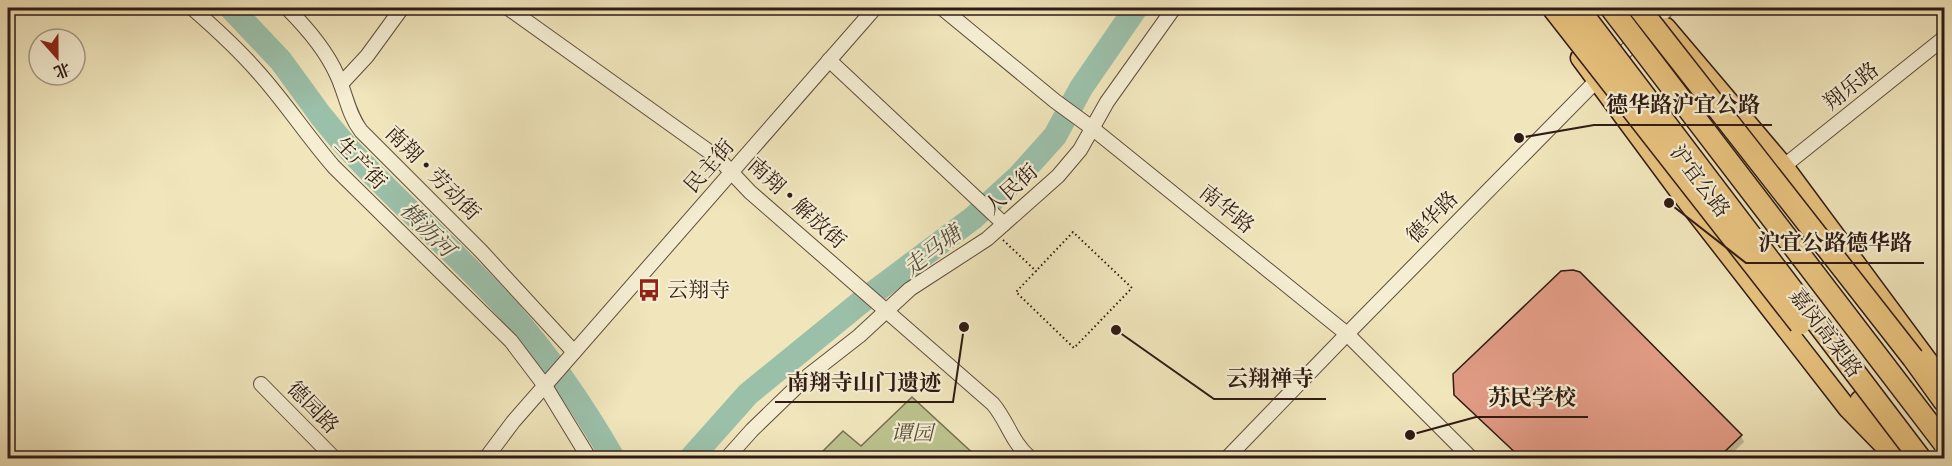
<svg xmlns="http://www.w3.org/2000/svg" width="1952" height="466" viewBox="0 0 1952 466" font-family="Cardo,'Noto Serif SC',serif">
<rect width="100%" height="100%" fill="#f0e5bb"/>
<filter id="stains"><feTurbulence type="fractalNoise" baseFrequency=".00333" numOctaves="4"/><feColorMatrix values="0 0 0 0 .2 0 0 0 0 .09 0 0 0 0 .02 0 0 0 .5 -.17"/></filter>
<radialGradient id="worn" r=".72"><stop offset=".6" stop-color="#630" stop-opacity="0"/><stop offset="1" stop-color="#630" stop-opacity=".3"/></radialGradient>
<path fill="#bcc38e" stroke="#766f51" stroke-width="1.5" d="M912,397l66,61h-162l27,-27 18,15z"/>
<path fill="#0003" d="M1455,394l286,42 3,6 -17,16h-206l-62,-57z"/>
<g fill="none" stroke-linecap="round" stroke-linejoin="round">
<g stroke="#9bc0aa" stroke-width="24">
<path d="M231,8l50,53 40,55 24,29c52,57 112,108 163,165 41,46 75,96 105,148"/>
<path d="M691,458l57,-64 113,-92 112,-84 46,-42 36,-40 26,-48 55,-80"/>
</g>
</g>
<path fill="#e19b85" stroke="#301b14" stroke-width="1.5" d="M1573,270l7,2 162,163 -25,24h-195l-68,-64 -1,-21 108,-103z"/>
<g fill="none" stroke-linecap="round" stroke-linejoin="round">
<g stroke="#604e3e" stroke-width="16">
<g id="minor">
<path d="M192,8c23,20 46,41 66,64 27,30 49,64 76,95l177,174 34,45 44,72"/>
<path d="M287,8c19,19 39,42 50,67 9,19 11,39 24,56l120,120 93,101"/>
<path d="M508,8l210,150 32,34 243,212c15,18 18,37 37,54"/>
<path d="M942,8l113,93 37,27 255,206 124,124"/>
<path d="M829,60l175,164"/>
<path d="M341,84l26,-28 35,-48"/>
<path d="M1784,166l160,-128"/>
<path d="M261,384l73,74"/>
<path d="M486,458l27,-36 362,-414"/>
<path d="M727,458l25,-28 57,-55 50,-39 51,-47 77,-50 71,-63 22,-26 27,-48 67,-94"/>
<path d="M1227,458l120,-124 321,-326"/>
</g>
</g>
<g stroke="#301b14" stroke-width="21">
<g id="major">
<path d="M1666,27l118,139 160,216"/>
<path d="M1580,58l100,135 168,216 41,42"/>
</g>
</g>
<g stroke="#301b14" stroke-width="24">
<g id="highway">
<path d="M1913,358l31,43"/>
<path d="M1861,401l43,57"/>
</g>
</g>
<path stroke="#301b14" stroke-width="2" stroke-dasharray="1.5 3" stroke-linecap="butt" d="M1003,240l33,31 -20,21 58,56 58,-60 -59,-56 -37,39"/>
<use href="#minor" stroke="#f5eed3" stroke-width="14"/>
<use href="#major" stroke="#e8c27e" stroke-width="18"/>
<use href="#highway" stroke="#e8c27e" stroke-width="21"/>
<g stroke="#301b14" stroke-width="24" stroke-linecap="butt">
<g id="highway-bridge">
<path d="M1553,8l247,316"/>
<path d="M1578,8l342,450"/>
<path d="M1611,8l333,435"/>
<path d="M1639,8l274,350"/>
</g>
</g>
<use href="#highway-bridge" stroke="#e8c27e" stroke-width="21"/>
</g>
<defs>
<g id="bus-bare" transform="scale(1.8)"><path d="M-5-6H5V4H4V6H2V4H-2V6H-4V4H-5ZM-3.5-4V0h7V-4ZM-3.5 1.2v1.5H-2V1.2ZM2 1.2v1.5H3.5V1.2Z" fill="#8f2418" stroke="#f5eed3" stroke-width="2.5" paint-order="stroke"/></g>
</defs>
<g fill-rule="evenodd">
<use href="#bus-bare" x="649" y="290"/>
</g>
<g text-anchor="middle" stroke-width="4.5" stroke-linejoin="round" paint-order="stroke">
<g font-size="21" fill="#301b14" stroke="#f5eed3">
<text transform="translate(1851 86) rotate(-38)" y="7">翔乐路</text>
<text transform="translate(361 163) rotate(46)" y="7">生产街</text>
<text transform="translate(709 166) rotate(-49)" y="7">民主街</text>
<text transform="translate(433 173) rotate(45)" y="7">南翔 • 劳动街</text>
<text transform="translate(1700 181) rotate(53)" y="7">沪宜公路</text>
<text transform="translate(1011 189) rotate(-42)" y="7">人民街</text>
<text transform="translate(797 203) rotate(42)" y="7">南翔 • 解放街</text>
<text transform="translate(1227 209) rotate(39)" y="7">南华路</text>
<text transform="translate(1432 217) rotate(-45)" y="7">德华路</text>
<text transform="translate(1826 333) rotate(53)" y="7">嘉闵高架路</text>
<text transform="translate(313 407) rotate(46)" y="7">德园路</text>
</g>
<g font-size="21" fill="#301b14" stroke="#f5eed3" text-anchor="start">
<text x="667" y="297">云翔寺</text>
</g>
<g font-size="21" font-style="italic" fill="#5a4d39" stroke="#f5eed3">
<text x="912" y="440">谭园</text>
</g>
<g font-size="22" font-style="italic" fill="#504d41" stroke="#f5eed3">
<text transform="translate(428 229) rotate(45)" y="8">横沥河</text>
<text transform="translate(932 250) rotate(-38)" y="8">走马塘</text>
</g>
</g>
<path fill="none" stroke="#301b14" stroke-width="2" d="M1519 138L1594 125H1772M1669 203L1746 263H1924M1116 330L1214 399H1326M964 327L953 402H775M1410 435L1476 417H1588"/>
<g fill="#301b14" stroke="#f5eed3" stroke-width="2">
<circle cx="1519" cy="138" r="6"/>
<circle cx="1669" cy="203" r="6"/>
<circle cx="1116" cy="330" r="6"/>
<circle cx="964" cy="327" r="6"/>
<circle cx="1410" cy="435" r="6"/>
</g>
<g font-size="22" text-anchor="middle" font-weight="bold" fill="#301b14" stroke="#f5eed3" stroke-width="4.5" stroke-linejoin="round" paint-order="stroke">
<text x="1683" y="112">德华路沪宜公路</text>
<text x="1835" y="250">沪宜公路德华路</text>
<text x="1270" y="386">云翔禅寺</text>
<text x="864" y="390">南翔寺山门遗迹</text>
<text x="1532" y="405">苏民学校</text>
</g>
<rect width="1952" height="466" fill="none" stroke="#f0e5bb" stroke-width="30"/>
<rect x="9" y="9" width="1934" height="448" fill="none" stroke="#301b14" stroke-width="3"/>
<rect x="15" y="15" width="1922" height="436" fill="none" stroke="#301b14" stroke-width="1.5"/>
<g transform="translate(57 57) rotate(159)"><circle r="28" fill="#f5eed3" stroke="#a69a87" stroke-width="1.5"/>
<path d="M0-4.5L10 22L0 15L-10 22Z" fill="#8f2418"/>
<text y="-9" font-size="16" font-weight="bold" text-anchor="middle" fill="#301b14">北</text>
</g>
<rect width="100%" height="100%" filter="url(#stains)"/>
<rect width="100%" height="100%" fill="url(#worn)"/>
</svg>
